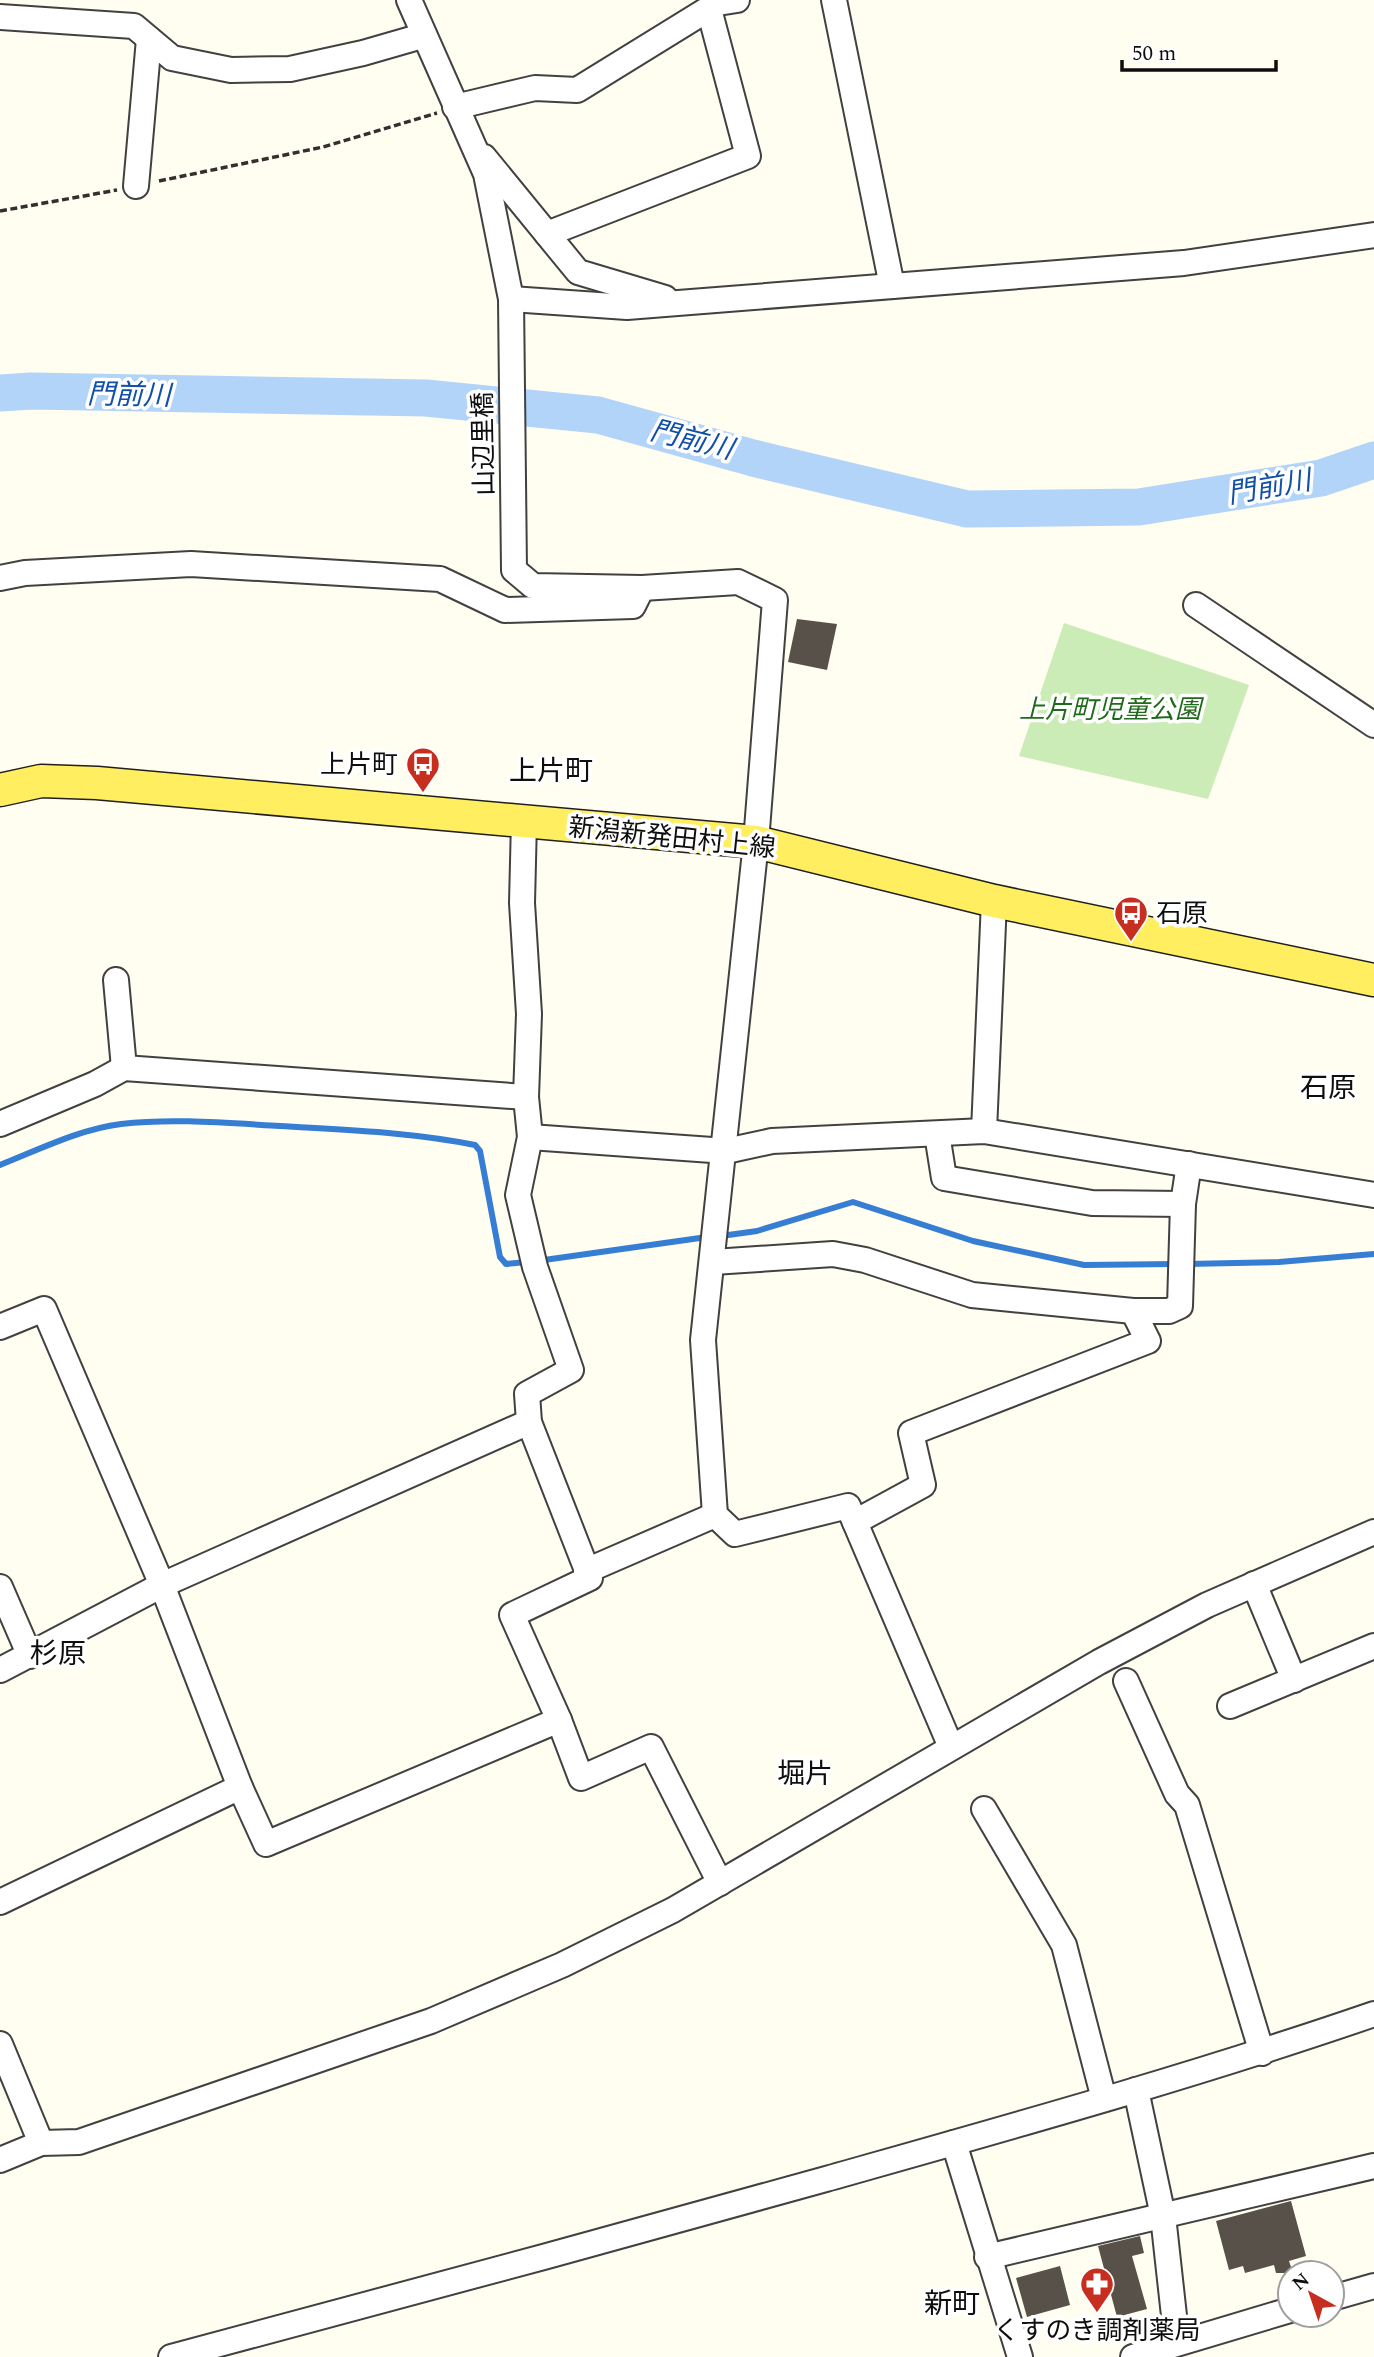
<svg xmlns="http://www.w3.org/2000/svg" width="1374" height="2357" viewBox="0 0 1374 2357" font-family="Spectral,'Noto Sans JP',serif">
<rect width="100%" height="100%" fill="#fffef0"/>
<path fill="#cbecb7" d="M1064,623l185,62 -41,114 -189,-43z"/>
<g fill="none" stroke-linecap="round" stroke-linejoin="round">
<g stroke="#357ed4" stroke-width="6">
<path d="M0,1165c38,-15 80,-36 121,-41 51,-6 107,-1 159,2 65,4 131,6 195,19l5,6 20,106 6,7 21,-2"/>
<path d="M721,1236l36,-5 96,-29 120,39 111,24 92,-1"/>
<path d="M537,1261l170,-24"/>
<path d="M1187,1264l92,-2 95,-8"/>
</g>
<path stroke="#b2d4f9" stroke-width="37" d="M0,393l31,-2 395,7 172,17 155,43 214,51 172,-2 182,-29 53,-18"/>
</g>
<g fill="#58514a">
<path d="M797,619l40,5 -10,46 -39,-8z"/>
<path d="M1291,2201l15,55 -17,5 4,12h-17l-2,-8 -29,8 -2,-7 -14,4 -13,-49z"/>
<path d="M1140,2236l4,17 -12,3 15,53 -30,8 -19,-71z"/>
<path d="M1060,2266l10,39 -43,12 -11,-39z"/>
</g>
<g fill="none" stroke-linecap="round" stroke-linejoin="round">
<g stroke="#414141" stroke-width="28">
<g id="minor">
<path d="M409,0l77,174 25,125 3,271 19,16 109,2 96,-6 37,18 -19,242 -53,498 12,175 20,19 113,-28 103,241"/>
<path d="M834,0l58,286"/>
<path d="M0,17l134,9 38,32 59,12 59,-1 73,-16 59,-17"/>
<path d="M455,107l80,-19 42,2 141,-87 19,-3"/>
<path d="M484,157l94,115 87,26"/>
<path d="M136,186l13,-147"/>
<path d="M547,234l201,-78 -39,-147"/>
<path d="M511,299l116,8 557,-44 190,-28"/>
<path d="M0,578l25,-5 166,-9 249,15 65,31 128,-4 9,-18"/>
<path d="M1196,605l178,120"/>
<path d="M116,980l8,88"/>
<path d="M0,1124l95,-40 29,-16 402,29"/>
<path d="M984,1131l10,-230"/>
<path d="M937,1134l7,44 148,25 91,1"/>
<path d="M530,1137l196,14 46,-10 212,-10 390,64"/>
<path d="M713,1262l120,-8 32,6 107,35 161,16h36l11,-5 3,-102 6,-40"/>
<path d="M0,1327l44,-18 118,276 78,202 -240,115"/>
<path d="M529,1422l61,156 -78,37 47,105 22,58 70,-31 69,136"/>
<path d="M855,1522l68,-37 -12,-52 237,-92 -15,-30"/>
<path d="M586,1571l129,-56"/>
<path d="M1254,1584l40,96"/>
<path d="M0,1587l30,69"/>
<path d="M0,1670l162,-85 367,-163 -2,-28 44,-24 -36,-103 -17,-72 12,-58 -4,-40 3,-83 -7,-111 2,-82"/>
<path d="M1126,1681l51,113 10,11 75,248"/>
<path d="M1230,1706l144,-60"/>
<path d="M240,1787l26,57 293,-124"/>
<path d="M984,1809l80,136 40,154"/>
<path d="M0,2044l41,99"/>
<path d="M1136,2090l27,126 14,127"/>
<path d="M954,2143l66,214"/>
<path d="M0,2160l41,-17 38,-1 352,-121 131,-56 111,-55 426,-248 108,-57 167,-73"/>
<path d="M987,2257l387,-91"/>
<path d="M1332,2298l42,-12"/>
<path d="M171,2357c219,-58 437,-117 655,-178 184,-52 368,-103 548,-165"/>
<path d="M1133,2357l157,-47"/>
</g>
</g>
<g stroke="#1f1f1f" stroke-width="35">
<path id="major" d="M0,790l41,-9 56,2 659,59 238,59 380,79"/>
</g>
<g stroke="#303030" stroke-width="3.5" stroke-dasharray="7 3.5" stroke-linecap="butt">
<path d="M159,181l164,-34 114,-34"/>
<path d="M0,211l117,-21"/>
</g>
<use href="#minor" stroke="#fff" stroke-width="24"/>
<use href="#major" stroke="#ffee60" stroke-width="32"/>
</g>
<defs>
<g id="bus-pin" transform="scale(1.75)"><path d="M0 17L-7.5 6A9.5 9.5 0 1 1 7.5 6Z" fill="#c62e1f" stroke="#fff"/><path d="M-5-6H5V4H4V6H2V4H-2V6H-4V4H-5ZM-3.5-4V0h7V-4ZM-3.5 1.2v1.5H-2V1.2ZM2 1.2v1.5H3.5V1.2Z" fill="#fff"/></g>
<g id="pharmacy-pin" transform="scale(1.75)"><path d="M0 17L-7.5 6A9.5 9.5 0 1 1 7.5 6Z" fill="#c62e1f" stroke="#fff"/><path d="M-2-6h4v4h4v4h-4v4h-4v-4h-4v-4h4Z" fill="#fff"/></g>
</defs>
<g fill-rule="evenodd">
<use href="#bus-pin" x="423" y="764"/>
<use href="#bus-pin" x="1131" y="913"/>
<use href="#pharmacy-pin" x="1097" y="2284"/>
</g>
<g text-anchor="middle" stroke-width="7" stroke-linejoin="round" paint-order="stroke">
<g font-size="26" fill="#0e0e0e" stroke="#fff">
<text transform="translate(483 444) rotate(-91)" y="9">山辺里橋</text>
<text transform="translate(672 837) rotate(6)" y="9">新潟新発田村上線</text>
</g>
<g font-size="26" font-style="italic" fill="#206a1b" stroke="#fff">
<text x="1110" y="718">上片町児童公園</text>
</g>
<g font-size="26" fill="#0e0e0e" stroke="#fff" text-anchor="end">
<text x="398" y="773">上片町</text>
<text x="1156" y="922" text-anchor="start">石原</text>
<text x="1097" y="2339" text-anchor="middle">くすのき調剤薬局</text>
</g>
<g font-size="28" font-style="italic" fill="#1150a7" stroke="#fff">
<text transform="translate(129 394) rotate(1)" y="10">門前川</text>
<text transform="translate(692 439) rotate(14)" y="10">門前川</text>
<text transform="translate(1269 486) rotate(-10)" y="10">門前川</text>
</g>
<g font-size="28" fill="#0e0e0e" stroke="#fff">
<text x="551" y="780">上片町</text>
<text x="1328" y="1097">石原</text>
<text x="58" y="1663">杉原</text>
<text x="805" y="1783">堀片</text>
<text x="952" y="2313">新町</text>
</g>
</g>
<g transform="translate(1311 2294) rotate(320)"><circle r="33" fill="#ffffff" stroke="#9f9f9f" stroke-width="2"/>
<path d="M0-5L12 26L0 18L-12 26Z" fill="#c62e1f"/>
<text y="-10" font-size="19" font-weight="bold" text-anchor="middle" fill="#0e0e0e">N</text>
</g>
<path d="M1122 60v10h154v-10" fill="none" stroke="#0e0e0e" stroke-width="3.5"/>
<text x="1132" y="60" font-size="21" fill="#0e0e0e" stroke="#ffffff" stroke-width="5" paint-order="stroke">50 m</text>
</svg>
